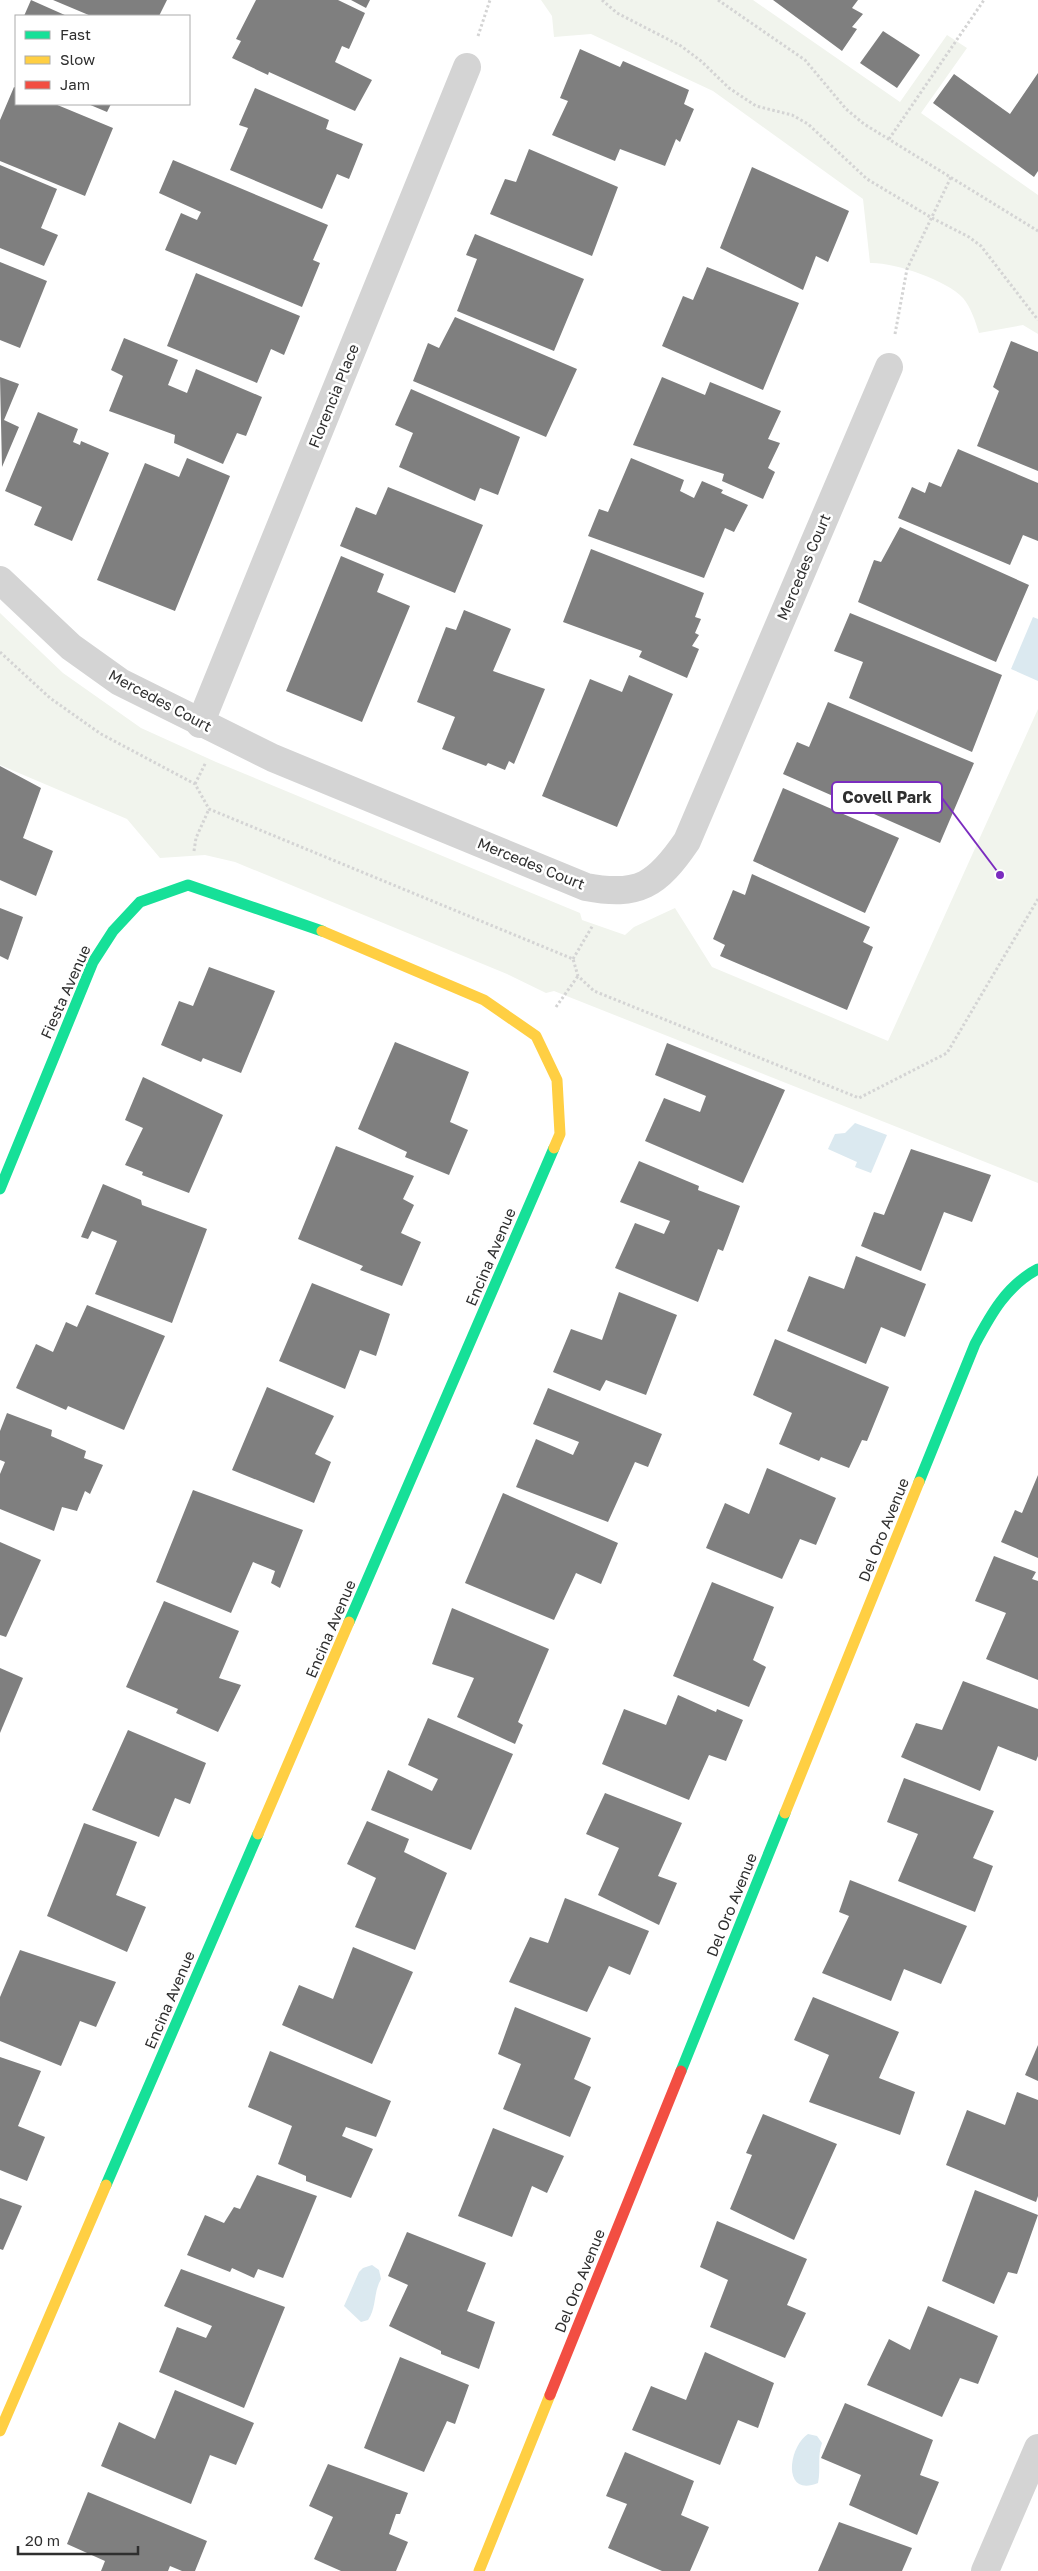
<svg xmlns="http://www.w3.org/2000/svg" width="1038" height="2571" viewBox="0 0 1038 2571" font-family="'Golos Text',sans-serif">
<rect width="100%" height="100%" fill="#fff"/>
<g fill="#f1f4ed">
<path d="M541,0h212l147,102 47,-67 20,13 -46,65 117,82v139l-15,-9 -44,8c-4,-13 -8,-25 -16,-35 -16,-18 -70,-36 -93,-35l-7,-64 -150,-108 -122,-57 -37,3 -2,-21z"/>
<path d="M0,613l63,60 78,55 75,34 364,151 2,7 43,15 9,-8 41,-19 37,59 176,74 150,-332v474l-484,-192 -8,2 -39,-19 -272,-112 -30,-7 -45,3 -33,-39 -127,-54z"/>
</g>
<g fill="#dbe9f0">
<path d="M1033,617l5,2v62l-27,-12z"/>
<path d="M855,1123l32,12 -16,38 -16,-6 2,-5 -29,-13 7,-15 10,-1z"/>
<path d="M372,2265l7,5 2,9c-8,14 -4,28 -13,41l-7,2 -17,-16 15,-34 4,-4z"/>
<path d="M808,2434l9,2 5,7c-5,14 -1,25 -4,40 -36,15 -30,-36 -10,-49z"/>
</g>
<g fill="#7f7f7f">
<path d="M31,0l36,16h-43z"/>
<path d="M53,0h114l-8,16h-68z"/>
<path d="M256,0h82l27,13 -16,36 -7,-3 -7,16 37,18 -17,31 -86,-39 -1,3 -36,-17 9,-17 -5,-2z"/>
<path d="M351,0h19l-4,8z"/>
<path d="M773,0h85l-6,8 11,6 -11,13 5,2 -15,22z"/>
<path d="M883,31l37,24 -23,33 -37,-25z"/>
<path d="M580,49l40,18 3,-6 66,29 -5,14 10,5 -14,33 -4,-3 -11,27 -45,-17 -5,12 -63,-26 16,-34 -8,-3z"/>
<path d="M1038,73v98l-4,6 -101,-74 21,-29 56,40z"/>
<path d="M14,87l2,1v16h39l58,24 -28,68 -85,-35v-41z"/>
<path d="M255,88l74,32 -3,9 37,15 -14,35 -12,-5 -15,35 -92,-39 18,-42 -9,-3z"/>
<path d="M88,104h23l-4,8z"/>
<path d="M529,149l89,38 -26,69 -102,-42 15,-35 11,3z"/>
<path d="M173,160l155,65 -15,35 7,3 -18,44 -137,-57 16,-37 16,7 4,-8 -42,-19z"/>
<path d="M0,165l57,24 -16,39 17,7 -14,31 -44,-18z"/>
<path d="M752,167l97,44 -21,51 -12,-6 -13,34 -83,-42z"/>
<path d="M475,234l109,45 -30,72 -97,-40 20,-52 -11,-4z"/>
<path d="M0,262l47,19 -27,67 -20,-8z"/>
<path d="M707,267l92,36 -36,87 -101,-44 21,-50 10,4z"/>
<path d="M196,273l104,43 -16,39 -13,-6 -14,34 -90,-37z"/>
<path d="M455,317l122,52 -31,68 -133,-56 15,-38 11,5z"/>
<path d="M124,338l54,22 -10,25 19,8 9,-24 66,28 -16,39 -9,-3 -14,31 -49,-21 1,-8 -66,-24 14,-35 -12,-6z"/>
<path d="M1011,341l27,11v119l-61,-25 22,-55 -6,-4z"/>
<path d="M0,377l19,7 -15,36 15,7 -17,40z"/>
<path d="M662,377l43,18 5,-13 71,29 -13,28 12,4 -12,25 7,4 -12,27 -41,-18 2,-7 -91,-29z"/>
<path d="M411,389l109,48 -22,58 -18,-7 -5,13 -76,-34 14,-34 -18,-8z"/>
<path d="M38,412l40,17 -5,13 7,3 1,-4 28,12 -37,88 -38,-16 8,-18 -37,-16z"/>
<path d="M958,449l80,34v58l-15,-6 -13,30 -112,-47 14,-31 13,6 4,-11 12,5z"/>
<path d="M187,458l43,18 -55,135 -78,-31 48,-117 34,14z"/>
<path d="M631,458l53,22 -4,11 14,7 8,-17 21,9 -2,3 27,12 -14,27 -9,-4 -21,50 -116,-42 11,-27 9,3z"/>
<path d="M388,487l95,38 -28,68 -115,-47 16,-39 20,8z"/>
<path d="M900,527l129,58 -33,77 -138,-60 16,-42 7,2z"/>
<path d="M591,549l113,44 -9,24 6,2 -6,14 4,2 -7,11 7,3 -12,29 -48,-21 3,-6 -79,-29z"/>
<path d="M341,556l43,18 -7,18 33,14 -48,116 -76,-31z"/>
<path d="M464,610l47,19 -18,42 52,18 -31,75 -5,-3 -4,9 -17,-7 -2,3 -44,-17 13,-32 -38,-15 29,-75 10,3z"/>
<path d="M850,613l152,62 -30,77 -123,-54 14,-36 -29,-11z"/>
<path d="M629,675l44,19 -56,133 -75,-31 48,-117 32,13z"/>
<path d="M828,702l146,61 -34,80 -157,-69 14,-32 12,5z"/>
<path d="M0,766l41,22 -18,50 30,13 -17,45 -36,-16z"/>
<path d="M783,788l116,50 -34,75 -112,-52z"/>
<path d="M752,874l118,53 -7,15 10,5 -26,63 -127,-54 5,-11 -12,-6 20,-49 12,5z"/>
<path d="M0,908l23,9 -15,43 -8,-4z"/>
<path d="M209,967l66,24 -34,82 -38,-15 -2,4 -40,-17 18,-44 14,5z"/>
<path d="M395,1042l74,30 -19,50 18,8 -19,45 -44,-18 2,-5 -49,-23z"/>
<path d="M667,1043l118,47 -42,93 -98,-42 19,-43 36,14 6,-16 -51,-21z"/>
<path d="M143,1077l80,38 -34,78 -47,-18 1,-3 -18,-7 18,-37 -18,-8z"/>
<path d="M336,1146l78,30 -11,23 11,6 -13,28 20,9 -19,44 -42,-16 3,-4 -65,-27z"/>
<path d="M911,1149l80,26 -19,47 -28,-10 -23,59 -60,-25 13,-34 10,3z"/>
<path d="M639,1161l60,25 -1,4 42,16 -17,45 -5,-2 -20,53 -83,-34 20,-45 29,11 6,-13 -50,-19z"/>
<path d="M103,1184l38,16 1,5 65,24 -35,94 -77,-29 22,-53 -25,-10 -4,8 -7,-2z"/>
<path d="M856,1256l70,28 -21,53 -24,-10 -15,37 -79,-33 22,-55 35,13z"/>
<path d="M312,1283l78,31 -14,42 -16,-6 -15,39 -66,-28z"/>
<path d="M619,1292l58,23 -31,80 -40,-15 -6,11 -47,-19 18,-43 31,11z"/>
<path d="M87,1305l78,31 -41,94 -56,-24 -2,4 -50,-22 20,-44 17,8 13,-30 11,5z"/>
<path d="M775,1339l114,48 -22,54 -5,-1 -13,28 -28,-11 -2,4 -40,-17 13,-31 -39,-18z"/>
<path d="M267,1387l67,29 -19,38 16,8 -17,41 -82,-33z"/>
<path d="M548,1388l114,46 -14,33 -13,-5 -27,60 -92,-35 20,-48 37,16 6,-13 -46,-18z"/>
<path d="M7,1413l45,17 -1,6 35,15 -2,7 19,7 -13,29 -5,-3 -8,20 -15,-4 -8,24 -54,-22v-35l5,-12 -5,-2v-29z"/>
<path d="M767,1468l69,30 -20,47 -16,-6 -18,40 -76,-31 19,-45 24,11z"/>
<path d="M1038,1475v83l-37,-16 14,-32 7,3z"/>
<path d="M193,1490l110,40 -23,58 -9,-5 4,-12 -22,-9 -22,51 -75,-31z"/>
<path d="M503,1493l115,50 -17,41 -25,-11 -22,47 -89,-37z"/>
<path d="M0,1542l41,18 -35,77 -6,-2z"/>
<path d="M994,1556l42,16 -4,7 6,2v99l-52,-21 20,-46 -31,-12z"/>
<path d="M712,1582l62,25 -21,53 13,7 -17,40 -76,-31z"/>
<path d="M164,1601l75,30 -20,47 22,7 -23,47 -42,-19 2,-4 -52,-22z"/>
<path d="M452,1608l97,41 -31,73 5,3 -8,19 -58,-27 17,-39 -42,-14z"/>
<path d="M0,1668l23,10 -23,55z"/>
<path d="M963,1681l75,28v47l-2,5 -38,-15 -18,45 -79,-34 15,-34 26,7z"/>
<path d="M678,1695l38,17 1,-3 26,11 -17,41 -17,-6 -20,45 -87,-36 22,-55 42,16z"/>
<path d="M428,1718l85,36 -42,96 -100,-40 17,-40 44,21 6,-12 -30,-14z"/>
<path d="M128,1730l78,33 -16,41 -15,-6 -16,39 -67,-27z"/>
<path d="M904,1778l90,33 -21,47 20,8 -18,46 -77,-31 20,-47 -31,-12z"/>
<path d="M605,1793l77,30 -24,53 19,7 -18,42 -61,-30 21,-47 -33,-14z"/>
<path d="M367,1821l42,18 -5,13 43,21 -32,77 -60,-23 21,-49 -29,-14z"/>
<path d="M84,1823l53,19 -21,53 30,12 -19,45 -80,-36z"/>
<path d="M850,1880l117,46 -26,58 -37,-15 -13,32 -69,-28 27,-57 -10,-4z"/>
<path d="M565,1898l84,33 -19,44 -21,-9 -22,46 -78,-30 21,-45 18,6z"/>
<path d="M353,1947l60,25 -41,92 -90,-39 17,-40 34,14z"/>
<path d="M20,1950l96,32 -20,45 -16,-6 -19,45 -61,-25v-44z"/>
<path d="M813,1997l86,35 -20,46 36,14 -15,43 -91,-33 20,-47 -35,-15z"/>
<path d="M515,2007l76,31 -17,41 17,8 -21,50 -67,-28 18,-45 -23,-10z"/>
<path d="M1038,2045v36l-13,-6z"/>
<path d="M270,2051l121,50 -15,36 -30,-10 -4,9 31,13 -22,49 -45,-17v-5l-28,-12 14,-38 -44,-19z"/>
<path d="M0,2057l41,14 -23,55 27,11 -18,44 -27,-11z"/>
<path d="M1017,2092l21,8v96l-2,6 -90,-37 21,-55 38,15z"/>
<path d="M763,2114l74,30 -43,96 -64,-31 22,-54 -6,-2z"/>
<path d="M493,2128l71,28 -17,37 -15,-7 -20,51 -54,-21z"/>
<path d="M257,2175l60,21 -34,82 -25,-9 -4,9 -22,-10 -2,4 -43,-17 18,-40 19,8 10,-16 6,2z"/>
<path d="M975,2190l63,25 -21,59 -9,-2 -14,32 -52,-23z"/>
<path d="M0,2198l22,8 -19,44 -3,-1z"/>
<path d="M717,2221l90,38 -20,46 19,8 -21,45 -75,-31 18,-47 -28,-13z"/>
<path d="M407,2232l79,31 -19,48 28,11 -16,47 -38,-15v-3l-52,-25 19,-41 -20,-9z"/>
<path d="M181,2269l104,38 -41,101 -85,-36 18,-45 29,11 6,-12 -48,-20z"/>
<path d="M928,2306l70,30 -20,48 -18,-6 -18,39 -75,-32 22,-46 21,11z"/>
<path d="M705,2352l69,31 -16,45 -20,-8 -18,45 -88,-35 19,-44 35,14z"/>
<path d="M400,2357l69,28 -14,39 -8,-3 -23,51 -60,-24z"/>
<path d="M175,2390l79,33 -18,42 -26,-10 -19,49 -90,-38 18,-44 36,17z"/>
<path d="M845,2403l88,37 -13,35 19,7 -22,53 -68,-30 12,-30 -40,-17z"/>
<path d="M625,2452l69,29 -13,34 28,12 -19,44h-28l-54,-23 19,-44 -21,-8z"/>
<path d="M328,2464l80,29 -8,21h-4l-7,20 19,8 -12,29h-55l-27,-12 19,-42 -24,-11z"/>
<path d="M88,2492l119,49 -12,30h-13l-12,-5 -2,5h-67l4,-10 -38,-17z"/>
<path d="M839,2522l73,26 -10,23h-84z"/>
</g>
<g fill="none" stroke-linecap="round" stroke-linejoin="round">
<g stroke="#d4d4d4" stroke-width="3" stroke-dasharray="2.5 2.5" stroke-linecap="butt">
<path d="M602,0l15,13 64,33 20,15 28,27 27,18 36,9 16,9 59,55 65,39 37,19 12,9 57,74"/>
<path d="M718,0l87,60 41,49 18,15 174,107"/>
<path d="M478,36l12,-36"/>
<path d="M889,139l95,-139"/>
<path d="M895,334l12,-65 44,-92"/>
<path d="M0,652l50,46 51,36 94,50 14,25 364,150 5,17 16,15 265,107 88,-45 91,-154"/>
<path d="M195,784l11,-22"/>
<path d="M194,851l2,-13 13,-29"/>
<path d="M573,959l20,-34"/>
<path d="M556,1007l22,-31"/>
</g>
<g stroke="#d4d4d4" stroke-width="28">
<path d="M0,580l71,67 49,35 153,76 313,129c53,10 71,-2 101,-46l202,-474"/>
<path d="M200,724l267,-657"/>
<path d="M985,2571l53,-123"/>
</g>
<g stroke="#16e098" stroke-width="11">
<path d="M0,1189l93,-227 20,-31 27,-29 48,-17 134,46"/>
<path d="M919,1482l56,-138c16,-30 32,-59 63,-75"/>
<path d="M349,1622l205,-474"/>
<path d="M681,2071l104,-258"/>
<path d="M106,2185l152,-351"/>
</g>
<g stroke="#ffcf43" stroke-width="11">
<path d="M322,931l162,69 52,36 21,44 3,54 -6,14"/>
<path d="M785,1813l134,-331"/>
<path d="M258,1834l91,-212"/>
<path d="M0,2431l106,-246"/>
<path d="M479,2571l71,-176"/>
</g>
<path stroke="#f24e42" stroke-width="11" d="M550,2395l131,-324"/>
</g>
<g text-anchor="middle" stroke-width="5" stroke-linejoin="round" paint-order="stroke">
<g font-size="15" fill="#2f2f2f" stroke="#fff">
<text transform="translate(334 396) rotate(-68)" y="5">Florencia Place</text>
<text transform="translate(804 567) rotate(-67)" y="5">Mercedes Court</text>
<text transform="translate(160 701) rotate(28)" y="5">Mercedes Court</text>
<text transform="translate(531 864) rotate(22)" y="5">Mercedes Court</text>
<text transform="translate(66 992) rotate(-66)" y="5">Fiesta Avenue</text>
<text transform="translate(491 1257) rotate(-67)" y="5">Encina Avenue</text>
<text transform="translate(884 1530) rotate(-68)" y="5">Del Oro Avenue</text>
<text transform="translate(331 1629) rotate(-67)" y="5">Encina Avenue</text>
<text transform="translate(732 1905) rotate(-68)" y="5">Del Oro Avenue</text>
<text transform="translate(170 2000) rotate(-67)" y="5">Encina Avenue</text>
<text transform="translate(580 2281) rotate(-68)" y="5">Del Oro Avenue</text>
</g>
</g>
<path fill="none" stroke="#7b2cbf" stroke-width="2" d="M1000 875L942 798"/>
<circle fill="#7b2cbf" stroke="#fff" stroke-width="2" cx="1000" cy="875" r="5"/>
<rect fill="#fff" stroke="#7b2cbf" stroke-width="2" x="832" y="782" width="110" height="31" rx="5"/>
<g font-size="16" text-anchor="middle" font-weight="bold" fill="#2f2f2f">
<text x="887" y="803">Covell Park</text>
</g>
<rect x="15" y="15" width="175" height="90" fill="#ffffff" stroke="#acacac"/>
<rect x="25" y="31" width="25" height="8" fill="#16e098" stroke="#acacac"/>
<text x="60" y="40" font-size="15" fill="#2f2f2f">Fast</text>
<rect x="25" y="56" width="25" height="8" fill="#ffcf43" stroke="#acacac"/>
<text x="60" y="65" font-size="15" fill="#2f2f2f">Slow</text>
<rect x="25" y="81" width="25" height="8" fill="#f24e42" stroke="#acacac"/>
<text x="60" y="90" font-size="15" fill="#2f2f2f">Jam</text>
<path d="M18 2546v8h120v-8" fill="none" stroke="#2f2f2f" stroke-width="2.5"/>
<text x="25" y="2546" font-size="15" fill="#2f2f2f" stroke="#ffffff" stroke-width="4" paint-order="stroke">20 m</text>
</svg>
